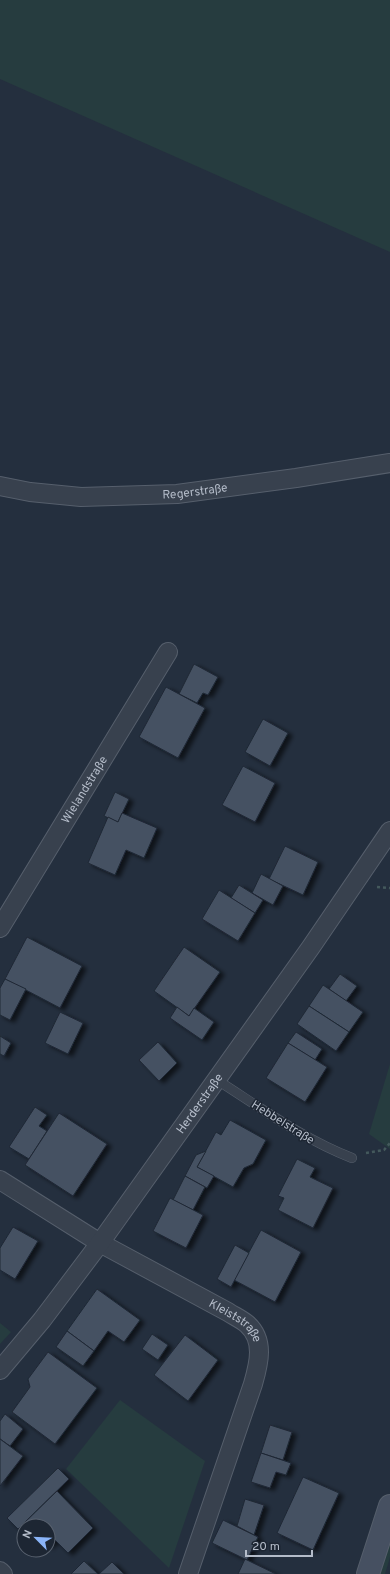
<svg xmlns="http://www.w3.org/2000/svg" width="390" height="1574" viewBox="0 0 390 1574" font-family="Overpass,sans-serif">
<defs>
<filter id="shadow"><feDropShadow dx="4.5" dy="2.5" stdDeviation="2" flood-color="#0009"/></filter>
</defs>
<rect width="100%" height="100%" fill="#242f3e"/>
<g fill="#263c3f">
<path d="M0,0h390v252l-390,-173z"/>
<path d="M390,1064v85l-21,-15z"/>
<path d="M0,1323l11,9 -11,12z"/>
<path d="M120,1400l85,61 -36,107 -103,-99z"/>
<path d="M390,1535v22l-5,17h-8z"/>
</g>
<g fill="#455162" stroke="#1f2835" filter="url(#shadow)">
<path d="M194,664l24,13 -10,18 -5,-2 -6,10 -18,-9z"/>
<path d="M166,687l39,21 -27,50 -39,-21z"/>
<path d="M263,719l25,14 -18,33 -25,-14z"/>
<path d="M243,766l32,17 -20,39 -33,-17z"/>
<path d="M115,792l14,7 -11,23 -14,-6z"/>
<path d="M122,813l35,15 -13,30 -18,-8 -11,25 -27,-12 20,-46 10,5z"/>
<path d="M285,846l33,16 -15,33 -34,-16z"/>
<path d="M261,874l22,12 -10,19 -21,-12z"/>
<path d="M239,885l24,15 -8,13 -24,-15z"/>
<path d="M219,890l36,23 -17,28 -36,-22z"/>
<path d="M27,937l55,29 -22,42 -55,-29z"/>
<path d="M184,947l36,25 -31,44 -35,-25z"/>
<path d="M340,974l17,12 -11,15 -17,-12z"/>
<path d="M5,979l21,10 -16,31 -10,-5v-27z"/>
<path d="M323,985l40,27 -14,20 -40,-26z"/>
<path d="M309,1006l40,26 -13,19 -39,-27z"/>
<path d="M177,1007l12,9 5,-8 20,14 -12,18 -32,-22z"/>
<path d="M60,1012l23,11 -15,31 -23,-11z"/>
<path d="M296,1032l26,17 -7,11 -27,-17z"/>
<path d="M0,1036l11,7 -7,13 -4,-2z"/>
<path d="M158,1042l19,21 -18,18 -20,-21z"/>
<path d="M288,1043l39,24 -22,35 -39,-24z"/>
<path d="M35,1107l12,8 -8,11 8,5 -18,28 -20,-12z"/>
<path d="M59,1113l48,31 -34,52 -48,-31z"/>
<path d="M230,1120l36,20 -13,24 -9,4 -11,19 -36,-20 19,-35 5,3z"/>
<path d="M206,1151l-9,16 17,9 -7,12 -22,-12 11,-21z"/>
<path d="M297,1159l18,9 -5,9 23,11 -20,40 -35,-18 6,-12 -6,-2z"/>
<path d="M185,1176l20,11 -12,23 -20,-10z"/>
<path d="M170,1198l33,17 -17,33 -33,-17z"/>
<path d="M13,1227l25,14 -23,38 -15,-9v-22z"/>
<path d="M261,1230l40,22 -26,50 -41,-22z"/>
<path d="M235,1245l14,8 -18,34 -14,-8z"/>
<path d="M97,1289l43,31 -16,22 -16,-11 -14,20 -27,-20z"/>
<path d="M67,1331l27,20 -11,15 -27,-19z"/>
<path d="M152,1334l16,11 -10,15 -16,-11z"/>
<path d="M185,1335l33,25 -30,41 -34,-26z"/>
<path d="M48,1352l49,36 -42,56 -43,-32 18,-25 -2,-8z"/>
<path d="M5,1414l18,15 -13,17 -10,-7v-18z"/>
<path d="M270,1425l22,7 -9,28 -22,-7z"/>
<path d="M0,1439l23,17 -23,30z"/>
<path d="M261,1453l30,10 -5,12 -10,-3 -6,16 -19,-6z"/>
<path d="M58,1468l11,11 -51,50 -11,-11z"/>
<path d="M303,1477l36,16 -26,57 -36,-17z"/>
<path d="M57,1491l36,37 -25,25 -13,-13 -7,7v-21h-24v9l-6,-6z"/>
<path d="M245,1499l19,6 -10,30 -17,-9z"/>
<path d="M223,1520l35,17 -11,23 -35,-17z"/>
<path d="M245,1559l2,1 29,14h-38z"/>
<path d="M84,1561l14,13h-27z"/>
<path d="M112,1562l12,12h-25z"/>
</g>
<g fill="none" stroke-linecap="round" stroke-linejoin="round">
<g stroke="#565f6c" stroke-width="10">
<path id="service" d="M217,1080c44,28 86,59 135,78"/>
</g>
<g stroke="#565f6c" stroke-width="20">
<g id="minor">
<path id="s1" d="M0,486l30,6 51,5 96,-3 119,-16 94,-15"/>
<path id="s2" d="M0,928l168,-276"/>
<path id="s3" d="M0,1180l100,63 128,69c6,4 13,7 19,12 18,16 12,39 6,60l-65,190"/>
<path id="s4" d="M0,1370l42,-50 58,-77 211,-296 79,-116"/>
<path d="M0,1571l3,3"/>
</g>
</g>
<g stroke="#565f6c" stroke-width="24">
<path id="secondary" d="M368,1574l22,-68"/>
</g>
<g stroke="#44595c" stroke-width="2.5" stroke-dasharray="3 3" stroke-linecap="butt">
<path d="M377,887l13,1"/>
<path d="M366,1153l18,-3 6,-7"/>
</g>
<use href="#service" stroke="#38414e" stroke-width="9"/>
<use href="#minor" stroke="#38414e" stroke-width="18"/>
<use href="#secondary" stroke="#465061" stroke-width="22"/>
</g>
<g text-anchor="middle" stroke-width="3" stroke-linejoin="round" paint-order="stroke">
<g font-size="12" fill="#b4bcc9" stroke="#1d2633">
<text dy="4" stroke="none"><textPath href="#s1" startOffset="196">Regerstraße</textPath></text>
<text dy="4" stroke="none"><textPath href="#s2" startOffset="162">Wielandstraße</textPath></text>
<text dy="4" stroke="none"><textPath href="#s4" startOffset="333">Herderstraße</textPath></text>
<text transform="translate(283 1122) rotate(32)" y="4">Hebbelstraße</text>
<text dy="4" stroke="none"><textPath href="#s3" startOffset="275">Kleiststraße</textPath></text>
</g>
</g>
<g transform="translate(36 1538) rotate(294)"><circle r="19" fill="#1d2633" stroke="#59626f"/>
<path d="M0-3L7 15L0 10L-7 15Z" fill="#8ab4f8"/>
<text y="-6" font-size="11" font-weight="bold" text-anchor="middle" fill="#b4bcc9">N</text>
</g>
<path d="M246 1550v6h66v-6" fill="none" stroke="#b4bcc9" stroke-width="2"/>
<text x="252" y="1550" font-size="12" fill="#b4bcc9" stroke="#1d2633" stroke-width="3" paint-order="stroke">20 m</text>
</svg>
